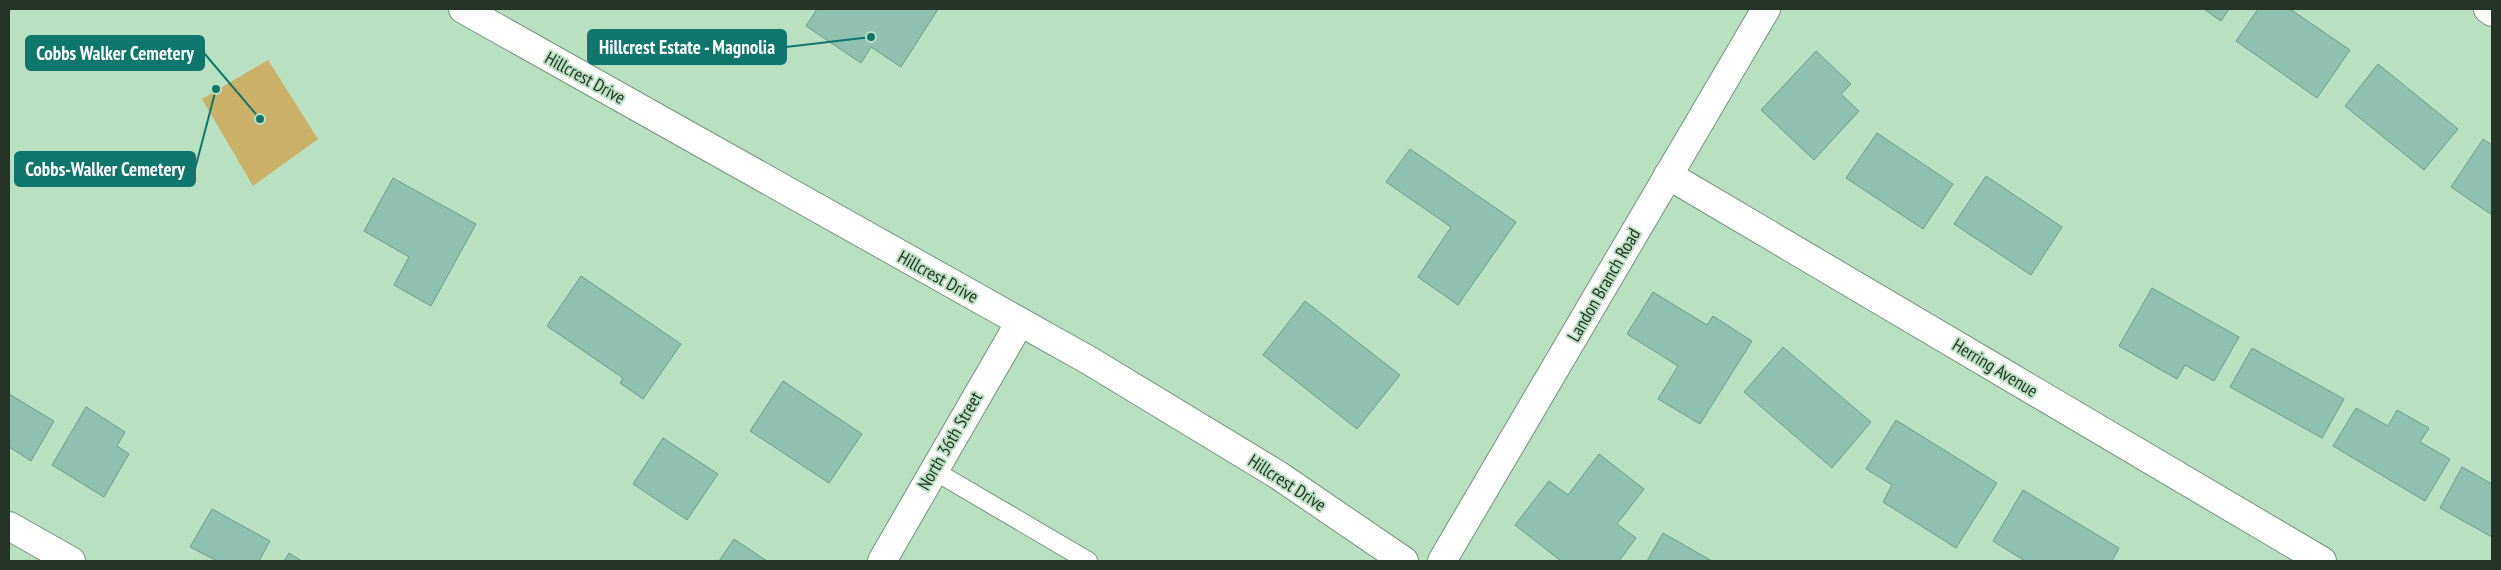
<svg xmlns="http://www.w3.org/2000/svg" width="2501" height="570" viewBox="0 0 2501 570" font-family="'PT Sans Narrow',sans-serif">
<rect width="100%" height="100%" fill="#bae0c2"/>
<path fill="#cbb167" d="M268,60l50,79 -65,47 -51,-87z"/>
<g fill="#90c1b0" stroke="#6c9c8c">
<path d="M817,9h121l-37,58 -30,-20 -10,16 -55,-37z"/>
<path d="M2204,9h25l-8,12z"/>
<path d="M2258,9h32l60,41 -33,48 -81,-57z"/>
<path d="M1816,51l35,33 -10,10 18,17 -45,49 -53,-50z"/>
<path d="M2378,64l80,65 -34,41 -79,-64z"/>
<path d="M1877,133l76,51 -30,45 -77,-51z"/>
<path d="M2483,139l9,6v70l-41,-28z"/>
<path d="M1410,149l106,73 -58,83 -40,-28 33,-50 -65,-45z"/>
<path d="M1986,176l76,51 -31,48 -77,-51z"/>
<path d="M393,178l83,46 -45,82 -37,-21 15,-28 -45,-26z"/>
<path d="M581,276l100,68 -38,55 -23,-16 3,-5 -76,-52z"/>
<path d="M2152,288l87,49 -25,44 -29,-16 -8,14 -58,-33z"/>
<path d="M1653,292l54,33 6,-9 39,25 -52,83 -42,-25 20,-33 -51,-32z"/>
<path d="M1305,301l95,74 -43,54 -94,-74z"/>
<path d="M1783,347l88,75 -39,46 -88,-76z"/>
<path d="M2252,348l92,51 -22,39 -92,-51z"/>
<path d="M783,381l79,53 -33,49 -79,-52z"/>
<path d="M9,394l45,27 -23,40 -22,-14z"/>
<path d="M86,407l39,25 -8,14 12,8 -25,43 -52,-32z"/>
<path d="M2356,408l32,18 9,-16 32,18 -9,14 30,17 -25,42 -92,-55z"/>
<path d="M1896,420l101,63 -41,65 -73,-46 9,-17 -26,-16z"/>
<path d="M663,438l55,36 -31,46 -54,-36z"/>
<path d="M1599,454l45,35 -27,35 19,14 -17,23h-58l-46,-36 34,-44 19,14z"/>
<path d="M2462,467l30,17v53l-52,-29z"/>
<path d="M2023,490l96,58 -7,13h-87l-32,-20z"/>
<path d="M212,509l58,32 -11,20h-42l-27,-14z"/>
<path d="M1663,533l49,28h-65z"/>
<path d="M734,539l33,22h-48z"/>
<path d="M289,553l13,8h-18z"/>
</g>
<g fill="none" stroke-linecap="round" stroke-linejoin="round">
<g stroke="#729579" stroke-width="20">
<path id="service" d="M933,470l155,91"/>
</g>
<g stroke="#729579" stroke-width="30">
<g id="minor">
<path d="M2488,9l4,3"/>
<path d="M1668,175l654,386"/>
<path d="M9,526l62,35"/>
<path d="M882,561l138,-239"/>
<path d="M1442,561l324,-552"/>
</g>
</g>
<g stroke="#729579" stroke-width="30">
<path id="secondary" d="M463,9l627,352 188,114 126,86"/>
</g>
<use href="#service" stroke="#fff" stroke-width="18"/>
<use href="#minor" stroke="#fff" stroke-width="28"/>
<use href="#secondary" stroke="#fff" stroke-width="28"/>
</g>
<g text-anchor="middle" stroke-width="4" stroke-linejoin="round" paint-order="stroke">
<g font-size="18" fill="#243327" stroke="#bae0c2">
<text transform="translate(585 78) rotate(29)" y="6">Hillcrest Drive</text>
<text transform="translate(938 277) rotate(29)" y="6">Hillcrest Drive</text>
<text transform="translate(1604 285) rotate(-60)" y="6">Landon Branch Road</text>
<text transform="translate(1995 368) rotate(31)" y="6">Herring Avenue</text>
<text transform="translate(950 441) rotate(-60)" y="6">North 36th Street</text>
<text transform="translate(1287 483) rotate(33)" y="6">Hillcrest Drive</text>
</g>
</g>
<path fill="none" stroke="#0f766e" stroke-width="2" d="M871 37L786 47M260 119L204 53M216 89L195 169"/>
<g fill="#0f766e" stroke="#bae0c2" stroke-width="2">
<circle cx="871" cy="37" r="5"/>
<circle cx="260" cy="119" r="5"/>
<circle cx="216" cy="89" r="5"/>
</g>
<g fill="#0f766e" stroke="#0f766e" stroke-width="2">
<rect x="588" y="30" width="198" height="34" rx="5"/>
<rect x="26" y="36" width="178" height="34" rx="5"/>
<rect x="15" y="152" width="180" height="34" rx="5"/>
</g>
<g font-size="19" text-anchor="middle" font-weight="bold" fill="#fff">
<text x="687" y="54">Hillcrest Estate - Magnolia</text>
<text x="115" y="60">Cobbs Walker Cemetery</text>
<text x="105" y="176">Cobbs-Walker Cemetery</text>
</g>
<rect width="2501" height="570" fill="none" stroke="#243327" stroke-width="20"/>
</svg>
